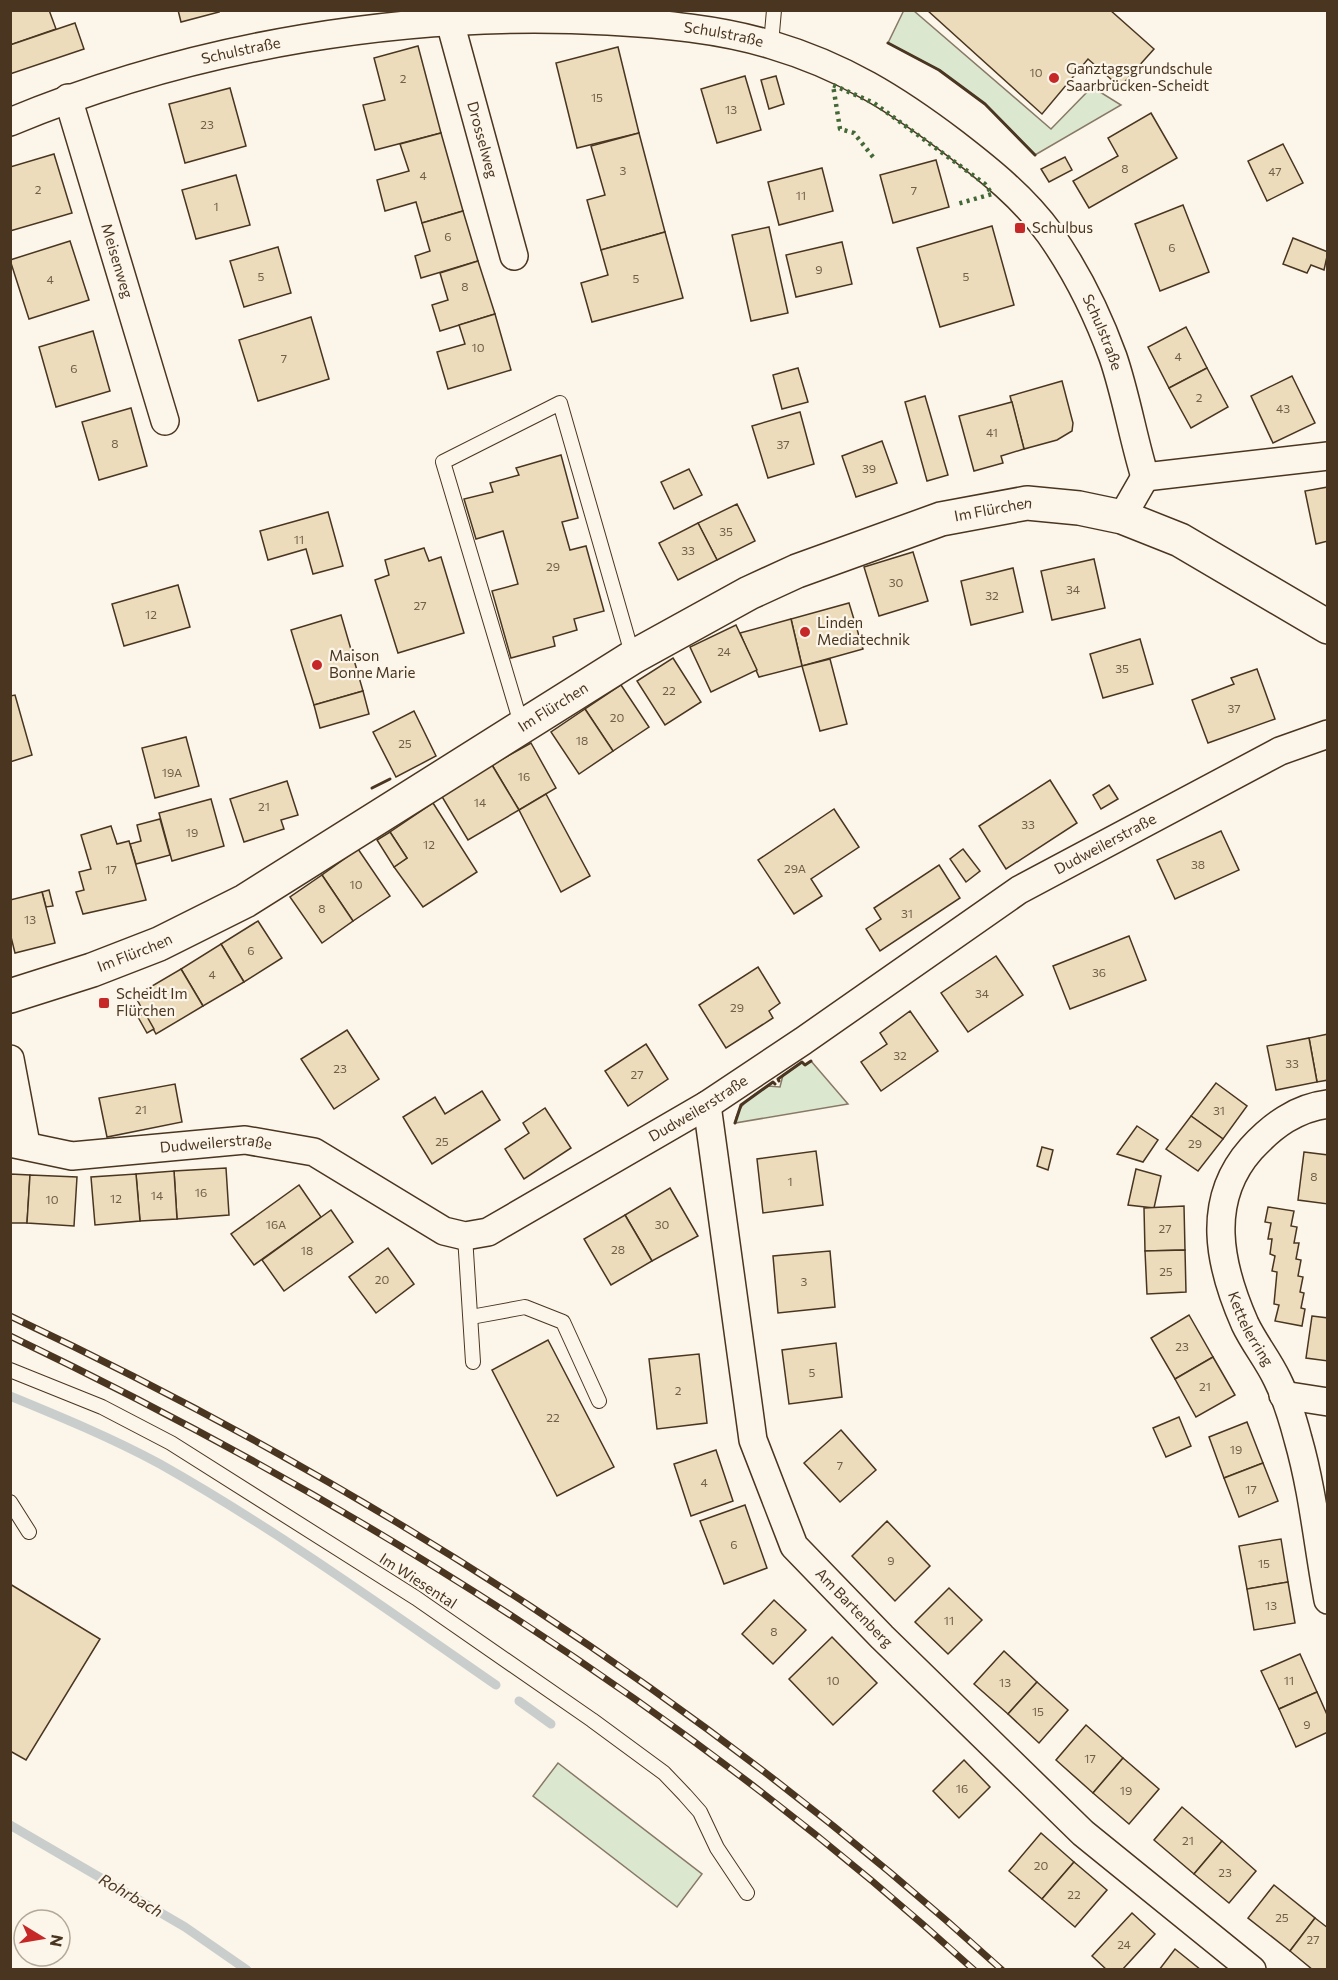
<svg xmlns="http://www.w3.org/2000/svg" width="1338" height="1980" viewBox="0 0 1338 1980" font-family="Commissioner,sans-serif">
<rect width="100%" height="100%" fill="#fbf6e9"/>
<g fill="#dce7d0" stroke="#887966" stroke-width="1.5">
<path d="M904,10l10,1 137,118 41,-42 29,18 -86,50 -50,-51 -46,-34 -51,-27z"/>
<path d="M811,1061l37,43 -113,19c3,-20 17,-27 33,-37l12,1 3,-12 19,-13 3,3z"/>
<path d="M558,1763l144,111 -25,33 -144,-111z"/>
</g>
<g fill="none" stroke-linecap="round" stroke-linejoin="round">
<g stroke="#c9cecd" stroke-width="9">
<path d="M10,1396c51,21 102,42 150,68 117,66 226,145 336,221"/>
<path d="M519,1701l32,23"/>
<path d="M10,1825l175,102 62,43"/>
</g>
</g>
<g fill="#ecdcbc" stroke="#4a3520" stroke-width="1.5">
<path d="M14,10h35l7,19 -46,16v-33z"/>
<path d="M178,10h40l1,2 -38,10z"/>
<path d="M927,10h183l44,39 -34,38 -32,-28 -46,55z"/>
<path d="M75,23l9,26 -74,25v-29z"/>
<path d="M418,46l23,87 -66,17 -12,-45 22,-5 -11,-42z"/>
<path d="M618,47l21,86 -62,15 -21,-85z"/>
<path d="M745,76l16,54 -44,13 -16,-54z"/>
<path d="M776,76l8,28 -15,5 -8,-29z"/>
<path d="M230,88l16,58 -61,17 -16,-59z"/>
<path d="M1151,113l26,45 -88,50 -16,-27 45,-25 -10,-18z"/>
<path d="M441,133l22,78 -41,12 -6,-21 -31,9 -8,-31 32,-9 -9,-27z"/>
<path d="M639,133l26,99 -64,18 -14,-50 18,-5 -14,-49z"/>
<path d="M1283,144l20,39 -36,18 -19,-40z"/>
<path d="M54,154l18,59 -62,18v-64z"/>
<path d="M1065,157l7,13 -23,12 -8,-13z"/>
<path d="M936,160l13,47 -56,16 -13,-48z"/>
<path d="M822,168l11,43 -54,14 -11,-43z"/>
<path d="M236,175l14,50 -54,14 -14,-49z"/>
<path d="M1183,205l26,67 -49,19 -25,-67z"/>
<path d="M463,211l15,50 -57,17 -6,-22 15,-5 -8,-28z"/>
<path d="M992,226l22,79 -74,22 -23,-79z"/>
<path d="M769,227l19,86 -37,8 -19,-86z"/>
<path d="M665,232l18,66 -91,24 -11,-39 27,-8 -7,-25z"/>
<path d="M1293,238l35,14 -4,18 -13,-5 -4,8 -24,-9z"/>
<path d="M70,241l19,59 -60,19 -19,-59z"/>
<path d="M842,242l10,42 -56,13 -10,-42z"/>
<path d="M278,247l13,46 -47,14 -14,-46z"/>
<path d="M478,261l17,53 -55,17 -8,-26 16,-5 -8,-27z"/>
<path d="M495,314l16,56 -63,19 -11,-37 28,-8 -6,-19z"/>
<path d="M311,317l18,62 -71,22 -19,-61z"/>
<path d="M1186,327l21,41 -38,20 -21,-41z"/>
<path d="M93,331l17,60 -54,16 -17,-60z"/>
<path d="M798,368l10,34 -26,7 -9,-34z"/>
<path d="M1207,368l21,39 -37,21 -22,-40z"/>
<path d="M1292,376l23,47 -42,20 -22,-47z"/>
<path d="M1062,381l11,42 -1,8 -15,9 -33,9 -14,-53z"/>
<path d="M925,396l23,79 -21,6 -22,-79z"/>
<path d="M1012,402l12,47 -23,7 2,7 -29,8 -15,-55z"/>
<path d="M131,408l16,58 -48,14 -17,-58z"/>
<path d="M800,412l14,52 -46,14 -16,-52z"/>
<path d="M882,441l15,42 -41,14 -14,-41z"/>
<path d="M561,455l17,63 -16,4 8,28 16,-4 18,65 -30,8 3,11 -24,7 2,9 -44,12 -19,-67 26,-7 -15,-53 -27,8 -12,-40 29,-7 -3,-9 29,-8 -3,-7z"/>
<path d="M689,469l13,26 -28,14 -13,-27z"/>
<path d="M1328,487v54l-12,3 -11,-53z"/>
<path d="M737,504l18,37 -38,19 -19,-37z"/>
<path d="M328,512l15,54 -30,8 -7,-25 -38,11 -8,-29z"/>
<path d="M698,523l19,37 -39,20 -19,-37z"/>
<path d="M424,548l5,13 12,-4 23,76 -66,20 -23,-73 14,-5 -4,-15z"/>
<path d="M913,552l15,49 -49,15 -15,-49z"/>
<path d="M1094,559l11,49 -53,12 -11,-49z"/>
<path d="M1013,568l10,44 -52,13 -10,-44z"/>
<path d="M178,585l12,42 -66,19 -12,-42z"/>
<path d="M849,603l14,46 -61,17 -11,-47z"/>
<path d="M341,615l22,76 -49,14 -23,-75z"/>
<path d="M791,619l11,47 -43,11 -19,-44z"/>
<path d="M736,625l21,45 -46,22 -21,-45z"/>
<path d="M1140,639l13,45 -50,14 -13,-44z"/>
<path d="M673,658l28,44 -36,23 -28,-44z"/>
<path d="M830,659l17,65 -27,7 -18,-65z"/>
<path d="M1257,669l18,50 -67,24 -16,-43 42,-16 -3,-6z"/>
<path d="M621,685l28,42 -36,24 -28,-42z"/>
<path d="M363,691l6,23 -49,14 -6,-23z"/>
<path d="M15,695l17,60 -22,7v-66z"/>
<path d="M585,709l28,42 -34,23 -28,-42z"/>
<path d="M414,711l22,45 -40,21 -23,-45z"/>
<path d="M186,737l13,49 -44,12 -13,-50z"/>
<path d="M531,743l25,45 -37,22 -27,-45z"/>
<path d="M492,765l27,45 -51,30 -27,-45z"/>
<path d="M1050,780l27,43 -71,46 -27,-43z"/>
<path d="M287,781l11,34 -17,5 3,9 -40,13 -14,-43z"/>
<path d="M1109,785l9,14 -17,10 -8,-14z"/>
<path d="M546,794l44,82 -29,16 -42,-82z"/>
<path d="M211,799l13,47 -52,15 -13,-48z"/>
<path d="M433,803l44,69 -54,35 -29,-40 13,-9 -17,-26z"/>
<path d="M834,809l25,38 -48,32 11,17 -28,18 -36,-54z"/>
<path d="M160,819l10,36 -34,9 -6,-20 11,-3 -4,-16z"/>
<path d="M111,826l6,18 12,-3 17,59 -63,14 -7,-22 8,-2 -5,-18 12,-3 -10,-34z"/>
<path d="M1221,831l18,39 -64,29 -18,-39z"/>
<path d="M390,832l17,26 -13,9 -17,-27z"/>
<path d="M358,849l32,47 -37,25 -31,-46z"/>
<path d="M963,849l17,22 -14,11 -16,-23z"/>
<path d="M939,865l21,33 -80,53 -14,-22 15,-10 -7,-11z"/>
<path d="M322,875l31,46 -31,22 -32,-46z"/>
<path d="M49,890l4,16 -7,1 -4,-15z"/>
<path d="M42,892l13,51 -40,10 -5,-20v-33z"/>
<path d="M258,921l24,37 -38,24 -23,-38z"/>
<path d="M1129,936l17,44 -76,29 -17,-43z"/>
<path d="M221,944l23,38 -41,24 -22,-37z"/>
<path d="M996,956l27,39 -55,37 -27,-39z"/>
<path d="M758,967l22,36 -11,8 4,7 -47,30 -27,-43z"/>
<path d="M181,969l22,37 -47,28 -21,-38z"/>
<path d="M910,1011l28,40 -57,40 -20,-29 26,-18 -7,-11z"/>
<path d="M145,1013l9,16 -7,4 -9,-16z"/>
<path d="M347,1030l32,49 -45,30 -33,-50z"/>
<path d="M1328,1034v46l-11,2 -8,-44z"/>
<path d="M1309,1038l8,44 -41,8 -9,-44z"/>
<path d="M646,1044l22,35 -40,27 -23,-35z"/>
<path d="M1216,1083l31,23 -24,33 -32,-23z"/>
<path d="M175,1084l7,38 -75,15 -8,-39z"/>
<path d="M482,1091l18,29 -68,44 -29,-47 32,-20 10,17z"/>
<path d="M545,1108l26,40 -47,31 -19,-30 24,-16 -6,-10z"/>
<path d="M1191,1116l32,23 -25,32 -32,-22z"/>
<path d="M1137,1126l21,14 -15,22 -26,-8z"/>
<path d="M1042,1147l11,3 -5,20 -11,-4z"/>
<path d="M816,1151l7,54 -60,8 -6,-54z"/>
<path d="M1304,1152l24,3v49l-30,-4z"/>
<path d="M226,1168l3,47 -52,4 -3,-48z"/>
<path d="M1136,1169l25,7 -7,32 -26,-3z"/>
<path d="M174,1171l3,48 -37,2 -4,-47z"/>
<path d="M10,1174l20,1 -3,48h-17z"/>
<path d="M136,1174l4,47 -45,4 -4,-48z"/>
<path d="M30,1175l47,2 -3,49 -47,-3z"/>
<path d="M299,1185l22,32 -67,48 -23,-31z"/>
<path d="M670,1188l28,48 -46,25 -27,-46z"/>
<path d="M1184,1206l1,44 -40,1 -1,-43z"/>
<path d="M1268,1207l26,4 -3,15 6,1 -3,16h5l-3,16 5,1 -3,16 5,1 -3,15 4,1 -3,15 4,1 -3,17 -27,-5 4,-16 -5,-1 3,-32 -5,-1 3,-15 -5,-2 2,-15h-4l3,-16 -6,-1z"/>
<path d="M331,1210l22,32 -69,49 -22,-31z"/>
<path d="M625,1215l27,46 -41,24 -27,-46z"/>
<path d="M388,1248l26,36 -38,29 -27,-36z"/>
<path d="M1185,1250l1,42 -39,2 -2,-43z"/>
<path d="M830,1251l5,56 -57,6 -5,-57z"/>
<path d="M1189,1315l24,42 -38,22 -24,-41z"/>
<path d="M1312,1316l16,2v43l-22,-3z"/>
<path d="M548,1340l66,127 -57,29 -65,-126z"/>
<path d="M836,1343l6,54 -53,7 -7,-54z"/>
<path d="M699,1354l8,69 -50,6 -8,-70z"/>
<path d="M1213,1357l22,38 -39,22 -21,-38z"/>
<path d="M1179,1417l12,29 -25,11 -13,-29z"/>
<path d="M1247,1422l16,41 -39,15 -15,-41z"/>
<path d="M841,1430l35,40 -36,32 -36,-39z"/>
<path d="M716,1450l17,51 -42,15 -17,-52z"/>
<path d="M1263,1463l15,38 -39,16 -15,-39z"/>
<path d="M745,1505l22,63 -43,16 -24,-63z"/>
<path d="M887,1521l43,45 -35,35 -43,-45z"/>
<path d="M1281,1539l7,43 -41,7 -8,-43z"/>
<path d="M1288,1582l7,41 -41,7 -7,-41z"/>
<path d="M10,1584l90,55 -74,121 -16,-9z"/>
<path d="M949,1588l33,32 -34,34 -33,-32z"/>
<path d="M774,1600l32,30 -33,34 -31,-30z"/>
<path d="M832,1637l45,46 -44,42 -44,-46z"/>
<path d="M1004,1651l33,31 -29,32 -34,-30z"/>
<path d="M1300,1654l17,38 -38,17 -18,-38z"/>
<path d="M1037,1682l31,28 -29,33 -31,-29z"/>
<path d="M1317,1692l11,25v15l-32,15 -17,-38z"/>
<path d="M1086,1725l37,33 -30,35 -37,-33z"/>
<path d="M1123,1758l36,31 -30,35 -36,-31z"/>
<path d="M964,1760l26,27 -31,31 -26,-27z"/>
<path d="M1182,1807l40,34 -28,33 -40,-34z"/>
<path d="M1041,1833l33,29 -32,37 -33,-28z"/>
<path d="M1222,1841l34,30 -27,32 -35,-29z"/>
<path d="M1074,1862l33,28 -32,37 -33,-28z"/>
<path d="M1274,1885l41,33 -25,33 -42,-33z"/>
<path d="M1132,1913l23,21 -33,36h-15l-15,-14z"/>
<path d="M1315,1918l13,10v42h-15l-23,-19z"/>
<path d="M1175,1949l26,21h-42z"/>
</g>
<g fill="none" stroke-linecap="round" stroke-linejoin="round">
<g stroke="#4a3520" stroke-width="16">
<g id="lane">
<path d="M771,44l3,-34"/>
<path d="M522,727l-79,-265 117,-59 73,254"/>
<path d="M465,1236l8,126"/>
<path d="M471,1317l54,-10 38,15 36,79"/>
<path d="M10,1370l92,37 69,36 245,155 176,122 72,53 21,22 15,17 17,36 30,45"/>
<path d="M10,1502l19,30"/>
</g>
</g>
<g stroke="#4a3520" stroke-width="30">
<g id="street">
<path id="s1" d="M450,22l64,234"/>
<path id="s2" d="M68,98l97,323"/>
<path id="s3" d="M10,122c185,-77 398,-112 598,-101 54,3 112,8 164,24 71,21 124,54 182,98 35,27 70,55 96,91 26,37 47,79 63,123 13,38 20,81 32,120"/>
<path d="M1145,477l183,-21"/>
<path d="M1122,517l23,-40"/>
<path d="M10,1059l16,85"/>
<path id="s4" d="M1328,1104c-32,4 -56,22 -77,45 -46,52 -32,116 -6,175 9,19 23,36 32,55 9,18 16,41 21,60 15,52 20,108 30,161"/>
<path id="s5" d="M707,1105l46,335 41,106 88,91 201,196 169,137"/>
<path id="s6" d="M10,1143l62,13 173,-16 69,12 130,79 21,5 23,-4 219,-127 96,-64 216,-151 261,-139 48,-17"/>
<path d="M1283,1395l45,7"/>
</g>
</g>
<g stroke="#4a3520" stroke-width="36">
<g id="secondary">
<path id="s7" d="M10,996l82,-26 67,-26 86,-43 388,-244 116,-64 48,-22 144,-52 86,-16 52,5 43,9 58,23 148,87"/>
</g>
</g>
<use href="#lane" stroke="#fbf6e9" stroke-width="14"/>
<use href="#street" stroke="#fbf6e9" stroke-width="27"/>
<use href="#secondary" stroke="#fbf6e9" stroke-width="33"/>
<g stroke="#4a3520" stroke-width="7">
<g id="rail">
<path d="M10,1316c359,169 698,387 992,654"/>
<path d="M10,1336c345,165 681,376 964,634"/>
</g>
</g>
<use href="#rail" stroke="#fbf6e9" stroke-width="4.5" stroke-dasharray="14" stroke-linecap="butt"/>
<path stroke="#436837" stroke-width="4.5" stroke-dasharray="3 4.5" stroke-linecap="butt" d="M873,157l-19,-24 -14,-4 -7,-44 41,18 111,81 7,10 -35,10"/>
<g stroke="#4a3520" stroke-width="3">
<path d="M888,43l51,27 46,34 50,51"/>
<path d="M372,788l18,-9"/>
<path d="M779,1081l-1,-2 24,-17 3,3 6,-4"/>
<path d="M735,1123l6,-18 32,-23 2,2"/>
</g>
</g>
<g fill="#c62828" stroke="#fbf6e9" stroke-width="2">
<circle cx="1054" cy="78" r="6"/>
<rect x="1014" y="222" width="12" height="12" rx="3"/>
<circle cx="805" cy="632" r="6"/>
<circle cx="317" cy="665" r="6"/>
<rect x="98" y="997" width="12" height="12" rx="3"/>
</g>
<g text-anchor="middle" stroke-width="4.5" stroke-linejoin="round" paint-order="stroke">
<g font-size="12" fill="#725f47">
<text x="1036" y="77">10</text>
<text x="403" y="83">2</text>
<text x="597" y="102">15</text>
<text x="731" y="114">13</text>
<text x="207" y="129">23</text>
<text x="1125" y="173">8</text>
<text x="623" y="175">3</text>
<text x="1275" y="176">47</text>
<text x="423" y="180">4</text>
<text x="38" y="194">2</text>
<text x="914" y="195">7</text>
<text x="801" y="200">11</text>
<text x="216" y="211">1</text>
<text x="448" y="241">6</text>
<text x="1172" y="252">6</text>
<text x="819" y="274">9</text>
<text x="261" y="281">5</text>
<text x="966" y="281">5</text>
<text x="636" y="283">5</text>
<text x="50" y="284">4</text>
<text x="465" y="291">8</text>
<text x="478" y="352">10</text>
<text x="1178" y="361">4</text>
<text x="284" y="363">7</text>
<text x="74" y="373">6</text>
<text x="1199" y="402">2</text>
<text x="1283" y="413">43</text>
<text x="992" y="437">41</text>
<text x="115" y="448">8</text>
<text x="783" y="449">37</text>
<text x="869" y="473">39</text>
<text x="726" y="536">35</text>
<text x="299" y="544">11</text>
<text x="688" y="555">33</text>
<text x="553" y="571">29</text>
<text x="896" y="587">30</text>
<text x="1073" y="594">34</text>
<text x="992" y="600">32</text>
<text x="420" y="610">27</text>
<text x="151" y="619">12</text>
<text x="724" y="656">24</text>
<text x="1122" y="673">35</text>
<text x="669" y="695">22</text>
<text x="1234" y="713">37</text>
<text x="617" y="722">20</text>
<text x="582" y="745">18</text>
<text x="405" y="748">25</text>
<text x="172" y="777">19A</text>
<text x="524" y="781">16</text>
<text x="480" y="807">14</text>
<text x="264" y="811">21</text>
<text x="1028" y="829">33</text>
<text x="192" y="837">19</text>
<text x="429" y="849">12</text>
<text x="1198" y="869">38</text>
<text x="795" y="873">29A</text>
<text x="111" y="874">17</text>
<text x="356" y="889">10</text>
<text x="322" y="913">8</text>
<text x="907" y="918">31</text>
<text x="30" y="924">13</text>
<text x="251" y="955">6</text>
<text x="1099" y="977">36</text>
<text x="212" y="979">4</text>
<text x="982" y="998">34</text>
<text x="737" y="1012">29</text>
<text x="900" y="1060">32</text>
<text x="1292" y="1068">33</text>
<text x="340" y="1073">23</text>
<text x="637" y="1079">27</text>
<text x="141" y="1114">21</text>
<text x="1219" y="1115">31</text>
<text x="442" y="1146">25</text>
<text x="1195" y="1148">29</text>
<text x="1314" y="1181">8</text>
<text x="790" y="1186">1</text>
<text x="201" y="1197">16</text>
<text x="157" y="1200">14</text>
<text x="116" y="1203">12</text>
<text x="52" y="1204">10</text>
<text x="276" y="1229">16A</text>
<text x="662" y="1229">30</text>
<text x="1165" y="1233">27</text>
<text x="618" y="1254">28</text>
<text x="307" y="1255">18</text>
<text x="1166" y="1276">25</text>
<text x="382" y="1284">20</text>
<text x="804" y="1286">3</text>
<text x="1182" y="1351">23</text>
<text x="812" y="1377">5</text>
<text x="1205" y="1391">21</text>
<text x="678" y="1395">2</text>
<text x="553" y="1422">22</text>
<text x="1236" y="1454">19</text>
<text x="840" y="1470">7</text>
<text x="704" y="1487">4</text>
<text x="1251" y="1494">17</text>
<text x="734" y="1549">6</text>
<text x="891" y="1565">9</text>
<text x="1264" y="1568">15</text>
<text x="1271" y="1610">13</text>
<text x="949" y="1625">11</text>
<text x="774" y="1636">8</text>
<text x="833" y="1685">10</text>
<text x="1289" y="1685">11</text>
<text x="1005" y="1687">13</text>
<text x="1038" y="1716">15</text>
<text x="1307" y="1729">9</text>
<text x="1090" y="1763">17</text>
<text x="962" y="1793">16</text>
<text x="1126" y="1795">19</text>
<text x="1188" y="1845">21</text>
<text x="1041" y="1870">20</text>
<text x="1225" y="1877">23</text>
<text x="1074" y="1899">22</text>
<text x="1282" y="1922">25</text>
<text x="1313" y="1944">27</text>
<text x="1124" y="1949">24</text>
</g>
<g font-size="15" fill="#4a3520" stroke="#fbf6e9">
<text dy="5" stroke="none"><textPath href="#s3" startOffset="728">Schulstraße</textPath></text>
<text dy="5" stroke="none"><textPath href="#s3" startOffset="242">Schulstraße</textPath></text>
<text dy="5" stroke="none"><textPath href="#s1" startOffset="122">Drosselweg</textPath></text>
<text dy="5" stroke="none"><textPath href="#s2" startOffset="170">Meisenweg</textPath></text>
<text dy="5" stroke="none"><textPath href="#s3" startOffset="1230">Schulstraße</textPath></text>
<text dy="5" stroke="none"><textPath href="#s7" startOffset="1104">Im Flürchen</textPath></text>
<text dy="5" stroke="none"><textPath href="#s7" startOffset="618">Im Flürchen</textPath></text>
<text dy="5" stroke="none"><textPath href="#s6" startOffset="1234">Dudweilerstraße</textPath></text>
<text dy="5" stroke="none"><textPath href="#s7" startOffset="132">Im Flürchen</textPath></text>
<text dy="5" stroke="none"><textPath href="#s6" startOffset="748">Dudweilerstraße</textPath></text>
<text dy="5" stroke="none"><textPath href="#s6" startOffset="208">Dudweilerstraße</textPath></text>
<text dy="5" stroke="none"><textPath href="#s4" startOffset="284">Kettelerring</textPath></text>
<text transform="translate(418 1581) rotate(33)" y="5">Im Wiesental</text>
<text dy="5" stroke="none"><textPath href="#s5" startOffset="538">Am Bartenberg</textPath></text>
</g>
<g font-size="15" fill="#4a3520" stroke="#fbf6e9" text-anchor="start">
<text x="1066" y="74">Ganztagsgrundschule<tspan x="1066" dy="17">Saarbrücken-Scheidt</tspan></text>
<text x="1032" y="233">Schulbus</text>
<text x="817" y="628">Linden<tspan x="817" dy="17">Mediatechnik</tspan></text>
<text x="329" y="661">Maison<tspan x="329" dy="17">Bonne Marie</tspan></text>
<text x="116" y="999">Scheidt Im<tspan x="116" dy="17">Flürchen</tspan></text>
</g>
<g font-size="16" font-style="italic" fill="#4a3520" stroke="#fbf6e9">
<text transform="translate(131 1895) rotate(30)" y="6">Rohrbach</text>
</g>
</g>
<rect width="1338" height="1980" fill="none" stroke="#4a3520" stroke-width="24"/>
<g transform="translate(42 1938) rotate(101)"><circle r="28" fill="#fbf6e9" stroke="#b4a999" stroke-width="1.5"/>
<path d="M0-4.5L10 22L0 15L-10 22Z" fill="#c62828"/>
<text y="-9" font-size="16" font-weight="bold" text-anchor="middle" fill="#4a3520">N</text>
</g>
</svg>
